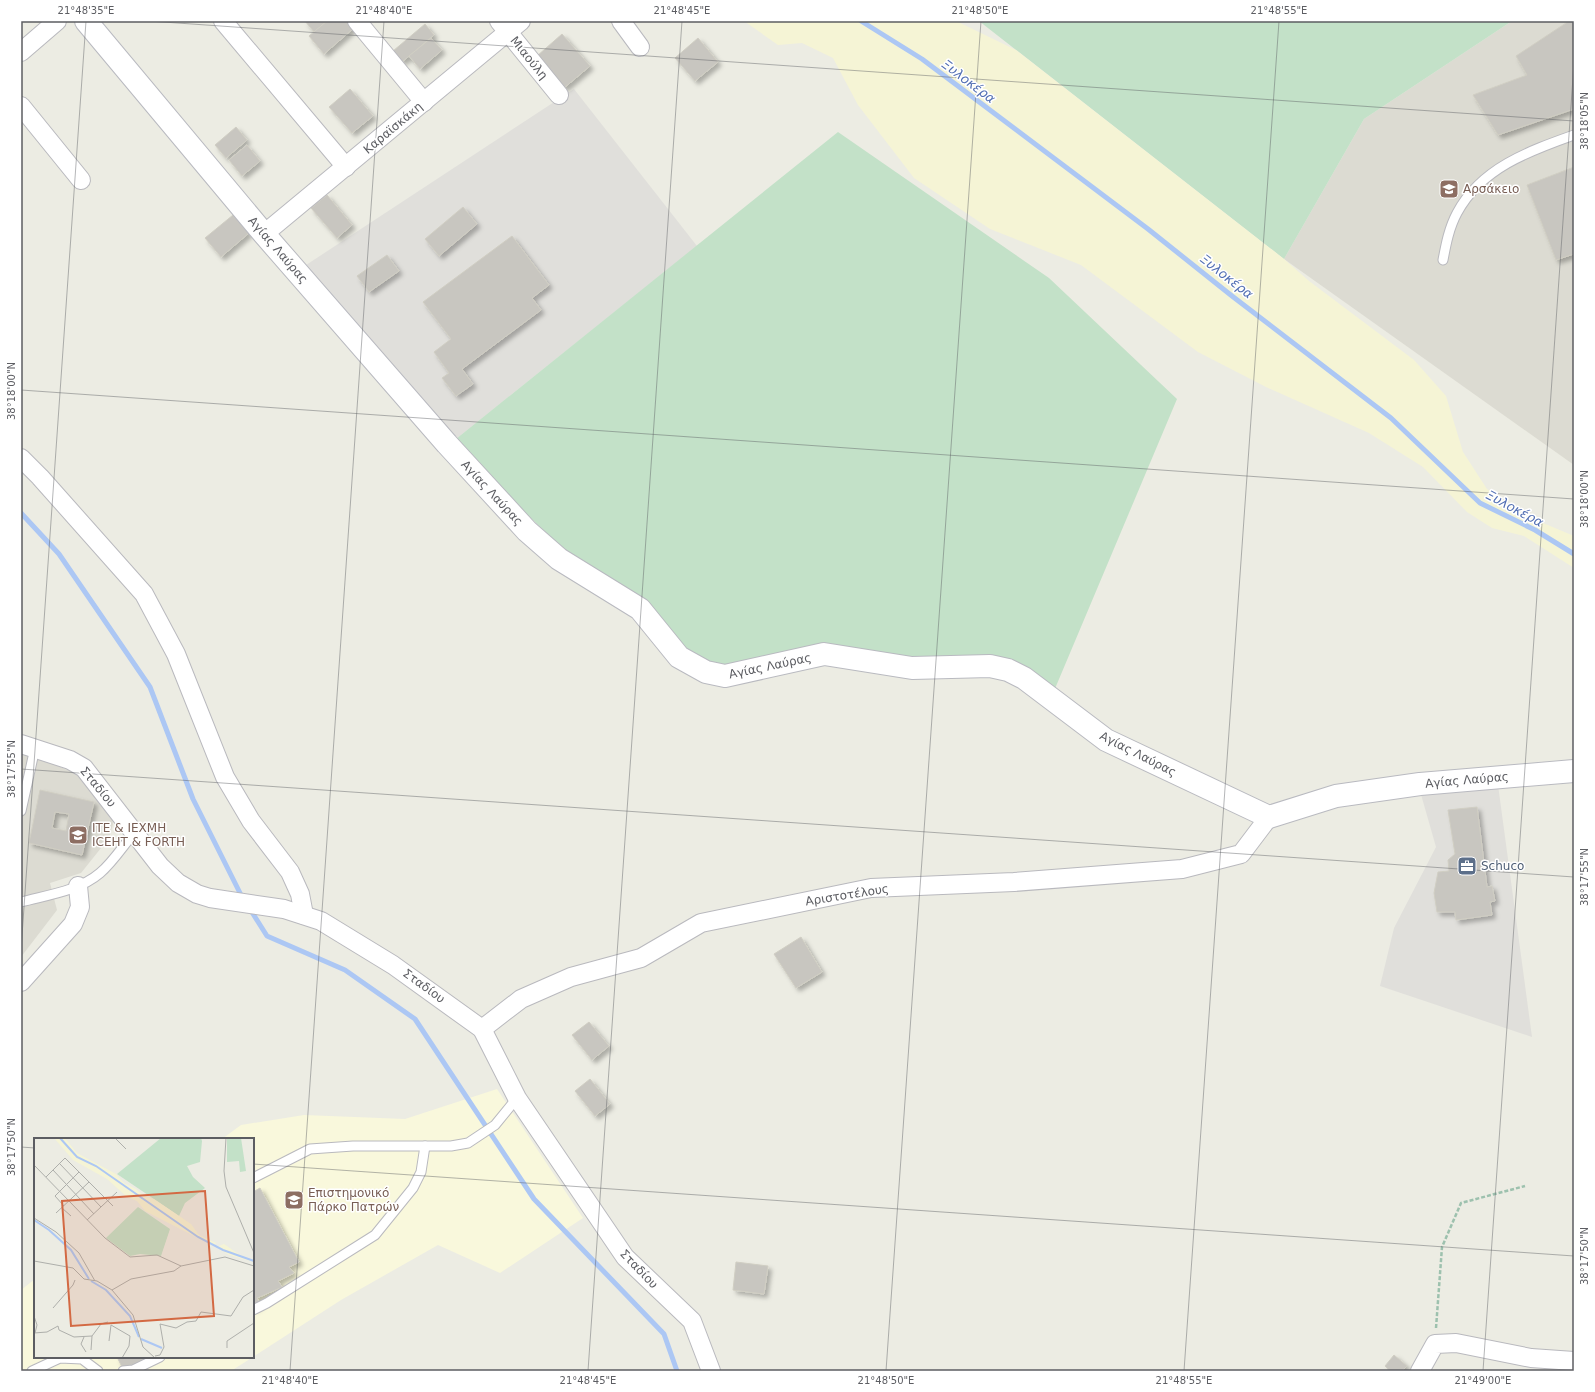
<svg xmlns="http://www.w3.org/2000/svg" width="1595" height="1392" viewBox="0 0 1595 1392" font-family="'DejaVu Sans',sans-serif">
<defs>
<filter id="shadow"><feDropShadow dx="3.5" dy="3.5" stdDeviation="2" flood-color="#0004"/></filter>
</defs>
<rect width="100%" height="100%" fill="#ecece3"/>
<g fill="#f9f8dc">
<path d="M497,1089l86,129 -83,55 -62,-28 -97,55 -88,57v-218h-31l19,-14 63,-10 101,4z"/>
<path d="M35,1279v78h218l-22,14h-210v-81z"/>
</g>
<g fill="#e0dfdb">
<path d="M574,89l123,157 -246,197 -151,-174z"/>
<path d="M1498,785l34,252 -152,-51 14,-58 42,-81 -16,-56z"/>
</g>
<g fill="#dcdbd2">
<path d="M1512,21h62v444l-290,-206 80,-140z"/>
<path d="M21,754l35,11 18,8 10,8 28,36 1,7 -4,14 -28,35 -31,10 7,27 -36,47z"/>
</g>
<g fill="#c3e1c8">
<path d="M979,21h533l-148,98 -80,140z"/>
<path d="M838,132l211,146 128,121 -123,292 -46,-30 -277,6 -22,-2 -22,-11 -120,-102 -116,-109z"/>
</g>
<path fill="#f5f4d5" d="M744,21h212l60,29 268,209 25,22 105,79 32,36 17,56 24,37 37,26 50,21v32l-50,-32 -32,-8 -25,-16 -44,-45 -54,-34 -103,-46 -68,-35 -117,-87 -91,-36 -76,-51 -56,-73 -25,-47 -31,-15 -24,2z"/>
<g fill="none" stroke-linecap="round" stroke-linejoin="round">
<g stroke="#acc7f4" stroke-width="5">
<path d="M861,21l61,38 226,170 84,67 159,122 89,85 55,27 39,24"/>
<path d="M21,513l38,41 91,133 43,112 50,100"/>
<path d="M250,909l17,27 78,34 70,49 119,180 130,135 13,37"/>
</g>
</g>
<g fill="#c8c6c0" stroke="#d0cec3" fill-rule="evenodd" filter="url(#shadow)">
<path d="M305,21h22l-13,11z"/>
<path d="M327,21h23l5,6 -31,27 -15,-18z"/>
<path d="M1569,21h3l2,3v85l-76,26 -25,-40 54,-20 -11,-19z"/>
<path d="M425,24l9,11 -32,27 -9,-11z"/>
<path d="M562,34l28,32 -26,22 -27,-32z"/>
<path d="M431,38l11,12 -22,19 -11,-13z"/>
<path d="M698,38l20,24 -23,19 -20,-23z"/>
<path d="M350,89l23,27 -21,17 -23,-26z"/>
<path d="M236,127l11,13 -21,18 -11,-13z"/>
<path d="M247,145l13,16 -18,15 -13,-16z"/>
<path d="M1574,167v87l-18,6 -29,-75z"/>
<path d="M327,195l25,30 -15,13 -26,-30z"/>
<path d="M463,207l14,17 -38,32 -14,-17z"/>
<path d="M233,215l16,18 -28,24 -16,-19z"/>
<path d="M512,236l37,49 -17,13 9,12 -79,59 11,15 -17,12 -14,-18 7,-5 -15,-21 17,-13 -28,-37z"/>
<path d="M387,255l12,16 -30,21 -12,-16z"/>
<path d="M40,790l54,12 -12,53 -53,-12zM55,812l14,2 -3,17 -14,-3z"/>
<path d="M1477,807l10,80 5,-1 3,15 -5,1 2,13 -36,5 -1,-8h-18l-3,-19 4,-21 11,-1 -1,-11 7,-6 -7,-44z"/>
<path d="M801,937l21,35 -26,16 -22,-34z"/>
<path d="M589,1022l20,24 -17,14 -20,-25z"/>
<path d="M590,1079l20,25 -15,12 -20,-25z"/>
<path d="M260,1188l39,74 -10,5 5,6 -16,8 4,6 -25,11 3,6 -7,4v-116z"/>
<path d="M736,1262l32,4 -4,28 -31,-4z"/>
<path d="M1394,1355l13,11 -5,5h-12l-5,-5z"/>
<path d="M117,1357h31l-25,12z"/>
</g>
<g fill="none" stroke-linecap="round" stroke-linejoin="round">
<g stroke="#b9b9be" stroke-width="11">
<g id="lane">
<path d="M1443,260c3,-16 6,-32 14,-47 24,-45 72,-62 117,-78"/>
<path d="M21,811l14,-63"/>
<path d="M21,902c26,-7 58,-11 79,-29 13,-11 23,-27 34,-40"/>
<path d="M253,1178l57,-29 43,-3h98l17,-3 27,-18 22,-27"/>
<path d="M253,1310l14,-7 108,-68 38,-47 8,-16 4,-26"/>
<path d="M32,1371l28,-13 22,1 16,12"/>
<path d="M123,1371l10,-1 27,-13"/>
</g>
</g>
<g stroke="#b9b9be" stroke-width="20">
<g id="street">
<path d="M223,21l123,146"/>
<path d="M357,21l67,81"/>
<path d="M499,21l60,74"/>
<path d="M621,21l19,26"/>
<path d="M21,52l36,-31"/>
<path d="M21,106l60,74"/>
<path d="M264,234l257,-213"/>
<path d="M21,458l19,19 104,117 32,60 49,123 26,44 39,51 10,22 4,21"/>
<path d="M21,744l49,16 14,8 76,98 18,17 19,11 13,4 74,11 37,12 72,44 89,64 35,69 108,159 67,64 19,50"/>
<path d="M21,982l52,-58 7,-17 -2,-21"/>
<path d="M482,1029l39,-30 50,-22 70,-19 60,-35 170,-35 143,-6 168,-13 59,-15 28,-37"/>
<path d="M1420,1371l15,-27 21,-1 75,15 43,3"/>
</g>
</g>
<g stroke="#b9bac0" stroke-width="24">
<path id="secondary" d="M86,21l178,213 183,210 80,87 32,28 81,50 39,48 27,15 19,4 99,-22 88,14 78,-2 18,4 16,8 82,62 163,77 67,-21 84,-12 154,-13"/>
</g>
<path stroke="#9dc1ae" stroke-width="2.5" stroke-dasharray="4 2" stroke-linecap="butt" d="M1436,1328l6,-81 19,-44 64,-17"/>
<use href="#lane" stroke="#fff" stroke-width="9"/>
<use href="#street" stroke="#fff" stroke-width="18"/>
<use href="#secondary" stroke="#fff" stroke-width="22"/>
</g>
<path fill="none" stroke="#5c5d62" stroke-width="1" stroke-opacity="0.45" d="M149,21l1425,100M21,390l1553,109M21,769l1553,108M21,950l65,-929M21,1147l14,1M253,1164l1321,92M290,1371l94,-1350M588,1371l94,-1350M886,1371l95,-1350M1184,1371l95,-1350M1483,1371l91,-1308"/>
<defs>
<g id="school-square" transform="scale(1)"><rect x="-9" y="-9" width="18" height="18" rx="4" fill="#8d6e63" stroke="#fff"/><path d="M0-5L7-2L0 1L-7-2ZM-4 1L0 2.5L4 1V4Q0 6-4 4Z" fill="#fff"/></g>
<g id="university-square" transform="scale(1)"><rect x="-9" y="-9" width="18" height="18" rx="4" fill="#8d6e63" stroke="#fff"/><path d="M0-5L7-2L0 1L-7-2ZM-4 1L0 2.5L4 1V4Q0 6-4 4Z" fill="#fff"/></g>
<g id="office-square" transform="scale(1)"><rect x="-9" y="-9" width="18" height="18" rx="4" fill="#5c6f8a" stroke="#fff"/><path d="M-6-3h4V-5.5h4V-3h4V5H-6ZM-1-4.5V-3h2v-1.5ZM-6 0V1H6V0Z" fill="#fff"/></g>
</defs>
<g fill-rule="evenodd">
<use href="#school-square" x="1449" y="189"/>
<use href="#university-square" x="78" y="835"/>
<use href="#office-square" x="1467" y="866"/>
<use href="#university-square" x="294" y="1200"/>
</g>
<g text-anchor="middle" stroke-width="3" stroke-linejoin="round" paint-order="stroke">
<g font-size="12" fill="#5c5d62" stroke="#fff">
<text transform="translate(529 58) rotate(51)" y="4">Μιαούλη</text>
<text transform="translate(393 128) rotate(-40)" y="4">Καραϊσκάκη</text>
<text transform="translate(278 250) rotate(49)" y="4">Αγίας Λαύρας</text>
<text transform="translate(492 493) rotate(47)" y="4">Αγίας Λαύρας</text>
<text transform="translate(770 666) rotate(-12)" y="4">Αγίας Λαύρας</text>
<text transform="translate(1138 754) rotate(27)" y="4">Αγίας Λαύρας</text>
<text transform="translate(1467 780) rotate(-5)" y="4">Αγίας Λαύρας</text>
<text transform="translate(98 787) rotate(50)" y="4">Σταδίου</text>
<text transform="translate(847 895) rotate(-9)" y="4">Αριστοτέλους</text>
<text transform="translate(424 986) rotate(36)" y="4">Σταδίου</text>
<text transform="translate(639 1269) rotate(46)" y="4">Σταδίου</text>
</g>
<g font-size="12" fill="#785e54" stroke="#fff" text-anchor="start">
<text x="1463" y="193">Αρσάκειο</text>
<text x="92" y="832">ΙΤΕ &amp; ΙΕΧΜΗ<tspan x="92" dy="14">ICEHT &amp; FORTH</tspan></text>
<text x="308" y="1197">Επιστημονικό<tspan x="308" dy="14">Πάρκο Πατρών</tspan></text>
</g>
<g font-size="12" fill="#4e5e75" stroke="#fff" text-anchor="start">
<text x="1481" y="870">Schuco</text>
</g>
<g font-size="13" font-style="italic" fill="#526fb3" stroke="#fff">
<text transform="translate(969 81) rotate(37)" y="5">Ξυλοκέρα</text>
<text transform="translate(1227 276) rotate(38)" y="5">Ξυλοκέρα</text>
<text transform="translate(1515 508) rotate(28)" y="5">Ξυλοκέρα</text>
</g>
</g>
<g transform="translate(34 1138)">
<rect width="220" height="220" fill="#ecece3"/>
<path d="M127,0h40l1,3 -2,21 -13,4 6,11 12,11 -20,15 -6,13 -62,-42zM193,0h14l5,33 -6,1 -1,-11 -12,1zM104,69l32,22 -9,27 -21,-2 -10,2 -24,-18z" fill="#c3e1c8"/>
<path d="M20,0h11l12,15 39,21 8,9 12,6 8,7 10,3 37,25 8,11 17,8 -2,3 -69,-35 -8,-10 -10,-4 -20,-18 -34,-19zM190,106l19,13 11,3v2l-25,-7 -13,-8z" fill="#f5f4d5"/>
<path fill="none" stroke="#acc7f4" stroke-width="2" d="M26,0l17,19 19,9 102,71 25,13 31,11M0,82l15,10 22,20 18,29M57,143l15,9 24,26 9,21M107,201l21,9"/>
<path fill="none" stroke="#aeafab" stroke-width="1" d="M81,0l11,11M192,0l-2,33 2,16 28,66M26,26l41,43M0,27l71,73 25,19 27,-2 24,11 44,-9 29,9M19,32l41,44M12,39l19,-19 48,48M30,68l-9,-10 24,-24M28,70l9,8M22,75l33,-31M0,80l22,14 23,21 16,28M53,82l30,-28M0,123l39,7 11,11 13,2 15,9 21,25 10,32 12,11M78,152l19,-11 43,-8 7,-5M19,170l20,-23 2,-5M0,178l3,9 -2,8M0,195l13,-1 11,-6 1,4 15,7 18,-1 9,-12 7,-2M50,199l-3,7 5,8M75,203l2,-16 19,11 -1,10 -7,12M193,210v-7l27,-18M57,212l1,-14M121,218l5,-1 4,-8 -4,-23 16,4 11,-6 9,-1 5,-9 30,4 12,-19 11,-7"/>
<path fill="#d36943" fill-opacity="0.15" stroke="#d36943" stroke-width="2" d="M171,53l9,125 -143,10 -9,-125z"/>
<rect width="220" height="220" fill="none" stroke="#5c5d62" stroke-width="2"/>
</g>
<rect width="1595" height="1392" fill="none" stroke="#ffffff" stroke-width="44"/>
<rect x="22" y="22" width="1551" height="1348" fill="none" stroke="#5c5d62" stroke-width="1.5"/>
<g font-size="10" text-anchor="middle" fill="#5c5d62">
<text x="86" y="14">21°48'35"E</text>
<text x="384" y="14">21°48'40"E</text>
<text x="682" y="14">21°48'45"E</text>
<text x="980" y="14">21°48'50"E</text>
<text x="1279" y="14">21°48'55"E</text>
<text transform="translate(1584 121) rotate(-90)" y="4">38°18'05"N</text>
<text transform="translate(11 391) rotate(-90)" y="4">38°18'00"N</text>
<text transform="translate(1584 499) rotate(-90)" y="4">38°18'00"N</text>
<text transform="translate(11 769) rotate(-90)" y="4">38°17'55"N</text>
<text transform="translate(1584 877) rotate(-90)" y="4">38°17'55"N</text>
<text transform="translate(11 1147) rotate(-90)" y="4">38°17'50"N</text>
<text transform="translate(1584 1256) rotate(-90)" y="4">38°17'50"N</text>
<text x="290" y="1384">21°48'40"E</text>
<text x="588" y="1384">21°48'45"E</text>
<text x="886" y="1384">21°48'50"E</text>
<text x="1184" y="1384">21°48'55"E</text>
<text x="1483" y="1384">21°49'00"E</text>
</g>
</svg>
